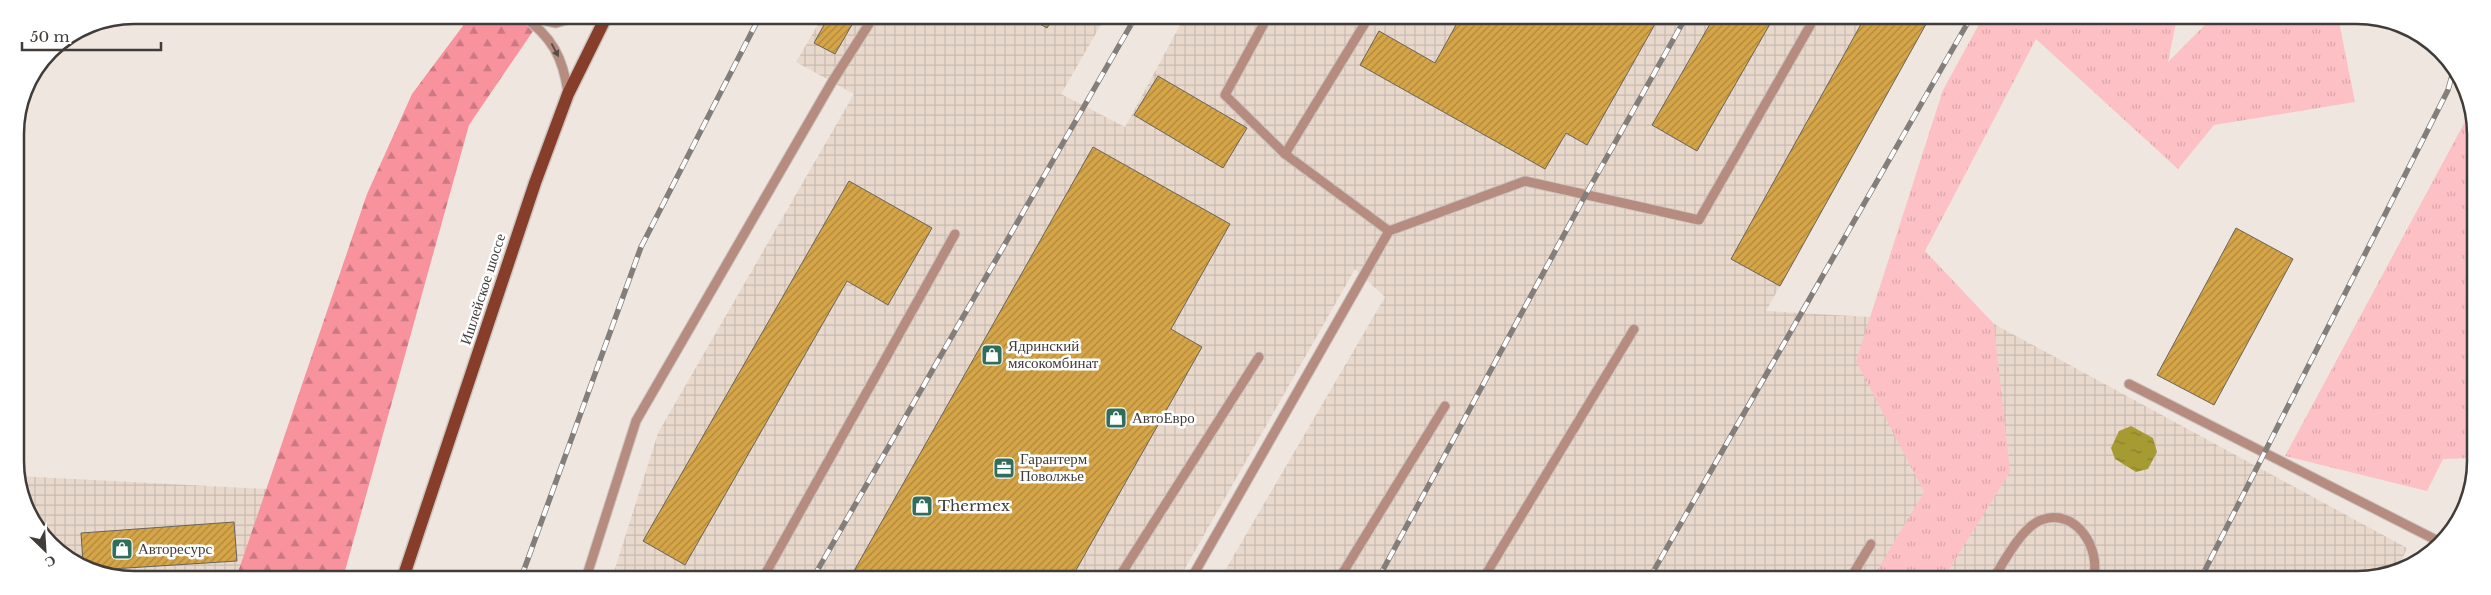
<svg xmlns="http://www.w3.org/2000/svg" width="2491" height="595" viewBox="0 0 2491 595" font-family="'Libre Baskerville',serif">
<defs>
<pattern id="industrial-grid" width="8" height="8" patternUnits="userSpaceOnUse" patternTransform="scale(1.25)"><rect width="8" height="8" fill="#e9d9cd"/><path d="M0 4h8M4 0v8" fill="none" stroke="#c9bbb1"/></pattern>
<pattern id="grass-tufts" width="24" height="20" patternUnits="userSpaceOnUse" patternTransform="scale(1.25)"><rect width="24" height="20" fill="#fcc0c5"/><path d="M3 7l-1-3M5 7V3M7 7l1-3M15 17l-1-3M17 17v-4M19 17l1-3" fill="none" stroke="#d9a6aa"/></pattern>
<pattern id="forest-firs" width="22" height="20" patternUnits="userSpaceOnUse" patternTransform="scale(1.25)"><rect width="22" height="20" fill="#f8929d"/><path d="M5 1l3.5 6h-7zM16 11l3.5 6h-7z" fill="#ca7881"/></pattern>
<pattern id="water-ripples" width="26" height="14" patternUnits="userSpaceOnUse" patternTransform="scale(1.25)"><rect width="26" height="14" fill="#a59b32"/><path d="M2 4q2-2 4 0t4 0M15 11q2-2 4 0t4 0" fill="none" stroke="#88802b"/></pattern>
<pattern id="building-hatch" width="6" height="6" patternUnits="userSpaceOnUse" patternTransform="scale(1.25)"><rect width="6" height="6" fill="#d5a547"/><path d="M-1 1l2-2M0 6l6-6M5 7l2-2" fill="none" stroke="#ae883c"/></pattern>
</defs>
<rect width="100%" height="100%" fill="#efe6df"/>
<g fill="url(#industrial-grid)">
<path d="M823,16h283l-45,78 64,33 60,-111 745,1 -164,294 228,13 413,224 -10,24 -32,8 -1145,-1 165,-282 -30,-28 -176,310 -567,-1 46,-145 196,-339 -58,-32z"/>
<path d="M17,476l250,13 -31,89h-126l-60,-32 -33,-61z"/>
</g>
<g fill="url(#grass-tufts)">
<path d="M1983,17h194l-9,45 45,-45h125l17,85 -141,23 -36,44 -142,-130 -111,212 69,73 16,148 -67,107h-71l52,-87 -68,-131 87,-271z"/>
<path d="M2471,105l3,5v348l-31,1 -16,32 -142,-35 183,-340z"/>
</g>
<path fill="url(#forest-firs)" d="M471,15h73l-75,110 -126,453h-107l131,-384 45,-100z"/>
<path fill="url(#water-ripples)" d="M2131,426l22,12 4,14 -9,17 -12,3 -21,-13 -4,-11 8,-17z"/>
<g fill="url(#building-hatch)" stroke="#68645b">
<path d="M829,16h28l-22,38 -21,-11z"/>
<path d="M1026,16h29l-8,12z"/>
<path d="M1461,16l198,1 -72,128 -21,-12 -21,36 -185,-104 19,-34 56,32z"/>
<path d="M1714,17h60l-77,134 -45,-26z"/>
<path d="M1865,17h65l-150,269 -49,-27z"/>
<path d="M1158,76l89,52 -24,40 -89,-53z"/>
<path d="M1093,147l137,77 -59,105 31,18 -131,232 -221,-1z"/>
<path d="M849,181l83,47 -44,77 -41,-24 -162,284 -42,-24z"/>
<path d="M2236,228l57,31 -79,146 -57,-30z"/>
<path d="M234,522l3,39 -141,9 -13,-7 -2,-30z"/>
</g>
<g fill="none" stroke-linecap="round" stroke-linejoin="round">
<g stroke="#ccc4be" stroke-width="11">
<g id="service">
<path d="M522,15c30,22 41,42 46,78"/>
<path d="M1268,16l-43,79 60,59"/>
<path d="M527,17l29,6 27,-8"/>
<path d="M1389,231l-104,-77 82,-134 23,-4"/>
<path d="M2129,384l313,159"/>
<path d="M586,578l50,-157 196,-339 42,-66"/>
<path d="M763,578l192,-344"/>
<path d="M1118,579l141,-222"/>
<path d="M1191,579l198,-348 136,-50 174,39 116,-203"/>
<path d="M1339,579l106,-173"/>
<path d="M1483,579l151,-250"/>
<path d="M1850,579l21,-35"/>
<path d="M1993,579c11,-17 29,-52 48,-59 35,-13 61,29 52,60"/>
</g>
</g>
<g stroke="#ccc4be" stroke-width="15">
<path id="primary" d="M403,578l132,-395 33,-89 39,-79"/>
</g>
<use href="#service" stroke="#b78c80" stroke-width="9"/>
<use href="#primary" stroke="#863d2a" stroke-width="12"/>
<g stroke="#847e7a" stroke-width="5.5">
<g id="rail">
<path d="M521,578l120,-331 119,-231"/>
<path d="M813,578l323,-562"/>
<path d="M1378,579l208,-385 100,-177"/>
<path d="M1649,579l322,-562"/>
<path d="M2200,580l248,-490 5,-18"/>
</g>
</g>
<use href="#rail" stroke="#fff" stroke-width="4" stroke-dasharray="11" stroke-linecap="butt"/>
</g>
<defs><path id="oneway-solid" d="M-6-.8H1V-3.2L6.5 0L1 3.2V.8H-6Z" transform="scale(1.25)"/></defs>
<use fill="#584c47" href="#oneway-solid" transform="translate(555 50) rotate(62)"/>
<defs>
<g id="shop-square" transform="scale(1.125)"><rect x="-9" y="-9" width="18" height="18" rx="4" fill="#2f6e5c" stroke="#fff"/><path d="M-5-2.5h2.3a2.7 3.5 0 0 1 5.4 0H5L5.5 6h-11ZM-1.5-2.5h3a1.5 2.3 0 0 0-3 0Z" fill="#fff"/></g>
<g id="office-square" transform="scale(1.125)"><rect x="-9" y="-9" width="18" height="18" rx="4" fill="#2f6e5c" stroke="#fff"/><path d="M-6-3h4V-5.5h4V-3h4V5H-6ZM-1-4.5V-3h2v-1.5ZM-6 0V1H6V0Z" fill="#fff"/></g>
</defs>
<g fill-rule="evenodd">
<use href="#shop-square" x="992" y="355"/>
<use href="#shop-square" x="1116" y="418"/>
<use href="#office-square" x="1004" y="468"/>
<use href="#shop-square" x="922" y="506"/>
<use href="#shop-square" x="122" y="549"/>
</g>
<g text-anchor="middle" stroke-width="5" stroke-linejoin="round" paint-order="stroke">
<g font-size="15" fill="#403c39" stroke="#fff">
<text transform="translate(483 289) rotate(-72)" y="5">Ишлейское шоссе</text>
</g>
<g font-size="15" fill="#403c39" stroke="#fff" text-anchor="start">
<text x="1008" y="351">Ядринский<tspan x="1008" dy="17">мясокомбинат</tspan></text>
<text x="1132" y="423">АвтоЕвро</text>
<text x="1020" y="464">Гарантерм<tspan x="1020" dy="17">Поволжье</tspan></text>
<text x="938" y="511">Thermex</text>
<text x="138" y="554">Авторесурс</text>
</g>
</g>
<path d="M0 0H2491V595H0ZM134 24H2357A110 110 0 0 1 2467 134V461A110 110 0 0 1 2357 571H134A110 110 0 0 1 24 461V134A110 110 0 0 1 134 24Z" fill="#fff" fill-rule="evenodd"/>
<path fill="none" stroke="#403c39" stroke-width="2.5" d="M134 24H2357A110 110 0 0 1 2467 134V461A110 110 0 0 1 2357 571H134A110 110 0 0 1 24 461V134A110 110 0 0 1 134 24Z"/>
<g transform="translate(45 550) rotate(155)" stroke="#ffffff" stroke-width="4" paint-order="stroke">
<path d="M0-4L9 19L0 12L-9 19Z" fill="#403c39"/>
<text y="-8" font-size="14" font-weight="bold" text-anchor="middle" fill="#403c39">С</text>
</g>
<path d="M22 42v8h139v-8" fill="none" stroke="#403c39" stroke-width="2.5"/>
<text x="30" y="42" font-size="15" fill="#403c39" stroke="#ffffff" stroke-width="4" paint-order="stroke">50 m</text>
</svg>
